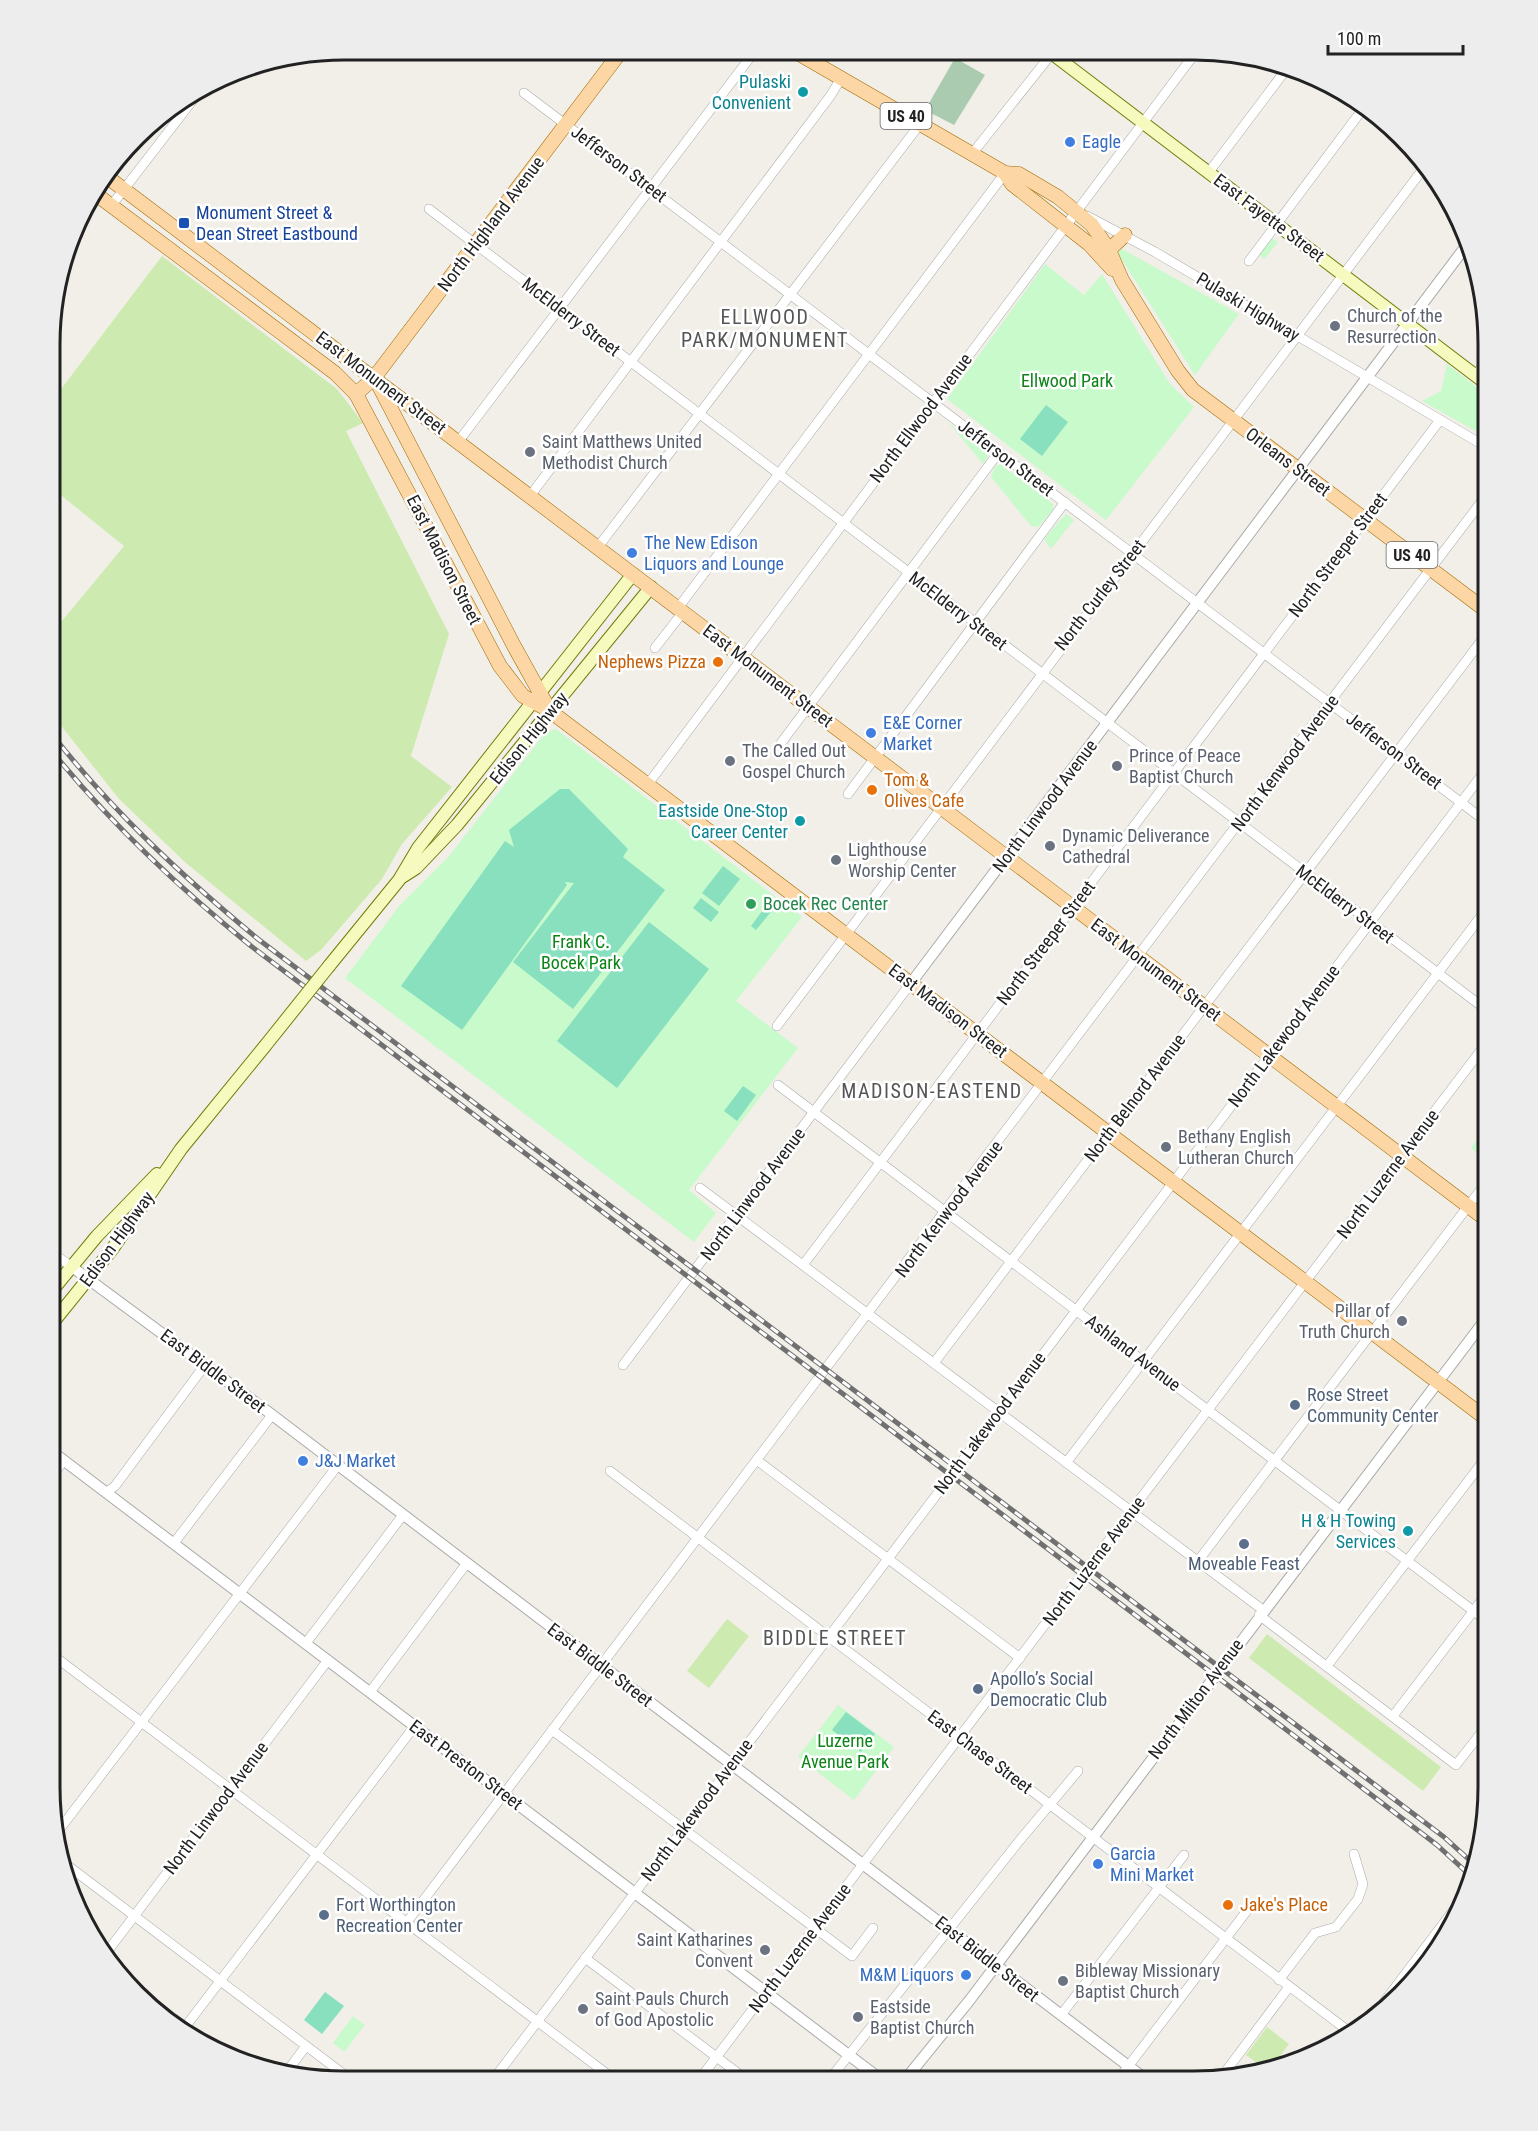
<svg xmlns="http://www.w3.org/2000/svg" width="1538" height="2131" viewBox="0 0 1538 2131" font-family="'Roboto Condensed',sans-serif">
<rect width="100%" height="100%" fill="#f2efe9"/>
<g fill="#cdebb0">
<path d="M162,256l175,133 26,34 -17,8 103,203 -38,122 41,31 -50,57 -20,35 -61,71 -15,11 -120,-98 -67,-64 -68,-86 1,-80 72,-87 -72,-58v-87z"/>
<path d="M727,1619l22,17 -40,52 -22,-17z"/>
<path d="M1267,1634l174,133 -18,24 -174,-133z"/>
<path d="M1267,2027l22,17 -14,19 -14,3 -15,-11z"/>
</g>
<path fill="#aacbaf" d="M955,58l30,17 -31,50 -29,-15z"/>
<g fill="#c8facc">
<path d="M1272,238l6,4 -14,17 -5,-4z"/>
<path d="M1122,249l117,65 -44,61 -76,-120 -1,-3z"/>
<path d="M1045,264l39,31 18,-21 68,110 24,23 -88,113 -159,-121z"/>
<path d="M1447,364l41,32v42l-66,-37 19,-10z"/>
<path d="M949,423l36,29 3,4 -5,8z"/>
<path d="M1001,464l52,40v6l-15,17 -7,-1 -40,-49 4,-11z"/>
<path d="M1066,514l8,6 -23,29 -7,-10z"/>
<path d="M556,729l246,188 -66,84 62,47 -109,142 27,23 -22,29 -349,-264 55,-73 49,-49 97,-124z"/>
<path d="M1488,1125v36l-17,-13z"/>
<path d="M838,1705l56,42 -40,53 -56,-43z"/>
<path d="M353,2016l12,9 -21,27 -11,-9z"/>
</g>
<g fill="#88e0be">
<path d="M1046,405l22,17 -26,34 -22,-17z"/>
<path d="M560,789h9l59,60 -5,8 42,33 -92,119 -60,-47 61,-79 -9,-1 2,3 -105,145 -61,-44 104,-145 9,6 -5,-17z"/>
<path d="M723,866l17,13 -21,27 -17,-13z"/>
<path d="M701,898l18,14 -8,10 -18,-14z"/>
<path d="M768,903l6,5 -18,22 -5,-4z"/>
<path d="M649,922l60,47 -92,119 -60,-47z"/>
<path d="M743,1086l13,9 -19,26 -13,-10z"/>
<path d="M846,1712l29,22 -14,18 -29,-22z"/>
<path d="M325,1992l19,14 -22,28 -18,-14z"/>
</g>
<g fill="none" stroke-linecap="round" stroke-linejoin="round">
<g stroke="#a9a9a9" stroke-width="10">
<g id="minor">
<path d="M524,93l964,730"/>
<path d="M972,154l81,-102"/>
<path d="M1209,172l79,-105"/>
<path d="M111,206l85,-110"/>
<path d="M429,209l1059,802"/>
<path d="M1087,216l68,36 333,196"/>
<path d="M1249,261l116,-155"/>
<path d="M1476,375l12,-17"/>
<path d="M458,442l297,-391"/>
<path d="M530,496l301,-401 10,-17"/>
<path d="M598,547l322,-423"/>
<path d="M678,608l327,-435"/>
<path d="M655,648l28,-36"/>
<path d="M781,743l218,-291"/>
<path d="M648,784l548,-732"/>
<path d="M848,794l217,-292"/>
<path d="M777,1026l649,-861"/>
<path d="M778,1085l710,537"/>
<path d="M700,1188l563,422"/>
<path d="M50,1251l22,16"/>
<path d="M803,1265l637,-845"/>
<path d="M934,1363l554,-731"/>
<path d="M623,1365l288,-382"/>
<path d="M758,1461l262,197"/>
<path d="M1066,1463l422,-556"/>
<path d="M610,1471l741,562"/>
<path d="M50,1479l14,-19"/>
<path d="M107,1492l8,-6 90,-121"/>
<path d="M174,1543l98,-128"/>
<path d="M1198,1561l290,-381"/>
<path d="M1259,1615l197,150 32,-41"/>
<path d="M306,1643l97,-128"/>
<path d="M50,1653l565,427"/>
<path d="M1327,1666l161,-211"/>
<path d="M370,1692l97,-129"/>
<path d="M1393,1716l95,-124"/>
<path d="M552,1730l300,226 21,-28"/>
<path d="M59,1830l279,-365"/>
<path d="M67,1865l283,214"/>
<path d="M407,1922l1081,-1429"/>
<path d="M104,1956l224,-296"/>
<path d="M585,1958l162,122"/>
<path d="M1279,1980l36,-47 21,-6 22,-28 5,-15 -9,-30"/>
<path d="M1061,2015l123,-160"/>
<path d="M1369,2022l99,-131"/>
<path d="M182,2031l232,-304"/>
<path d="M285,2074l21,-28"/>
<path d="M1223,2075l66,-88"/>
<path d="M493,2080l995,-1313"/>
<path d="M699,2080l789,-1039"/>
<path d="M829,2080l191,-240 58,-69"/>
<path d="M1117,2081l132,-173"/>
</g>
</g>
<g stroke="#a9a9a9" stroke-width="12">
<g id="tertiary">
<path d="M911,983l555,-737"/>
<path d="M72,1267l195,144 881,670"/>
<path d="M50,1450l833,631"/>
<path d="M904,2081l65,-80 519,-685"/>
</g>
</g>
<g stroke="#707d05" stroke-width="14">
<g id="secondary">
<path d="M1050,52l438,333"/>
<path d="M402,877l14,-9 41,-43 194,-238"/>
<path d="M329,966l70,-86 19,-32 215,-274"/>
<path d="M50,1293l47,-57 60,-62"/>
<path d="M50,1326l63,-78 68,-99 84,-103"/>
</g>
</g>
<g stroke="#a06b00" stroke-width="15">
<g id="primary">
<path d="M794,51l211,122 14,1 39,23 34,28 17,25 13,30 56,91 15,19 295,222"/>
<path d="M1005,173l7,11 77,60 23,25"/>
<path d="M106,176l1382,1045"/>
<path d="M93,192l242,181 21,21 144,272 23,30 27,15 938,709"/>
<path d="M1109,250l16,-15"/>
<path d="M377,382l137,264 36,65"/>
<path d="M356,394l18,-16 248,-328"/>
</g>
</g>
<use href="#minor" stroke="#fff" stroke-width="9"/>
<use href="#tertiary" stroke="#fff" stroke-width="10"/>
<use href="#secondary" stroke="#f7fabf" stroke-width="12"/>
<use href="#primary" stroke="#fcd6a4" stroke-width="14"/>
<g stroke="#707070" stroke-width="5">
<g id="rail">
<path d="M51,733c61,78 131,143 207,206l1186,898 32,29"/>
<path d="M51,750c60,74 127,137 200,196l978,740 208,159 37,34"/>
</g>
</g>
<use href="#rail" stroke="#fff" stroke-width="3" stroke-dasharray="9" stroke-linecap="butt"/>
<g stroke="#707d05" stroke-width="14" stroke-linecap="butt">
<path id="secondary-bridge" d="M265,1046l64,-80"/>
</g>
<use href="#secondary-bridge" stroke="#f7fabf" stroke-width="12"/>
</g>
<g fill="#0f9aa8" stroke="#fff" stroke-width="2">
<circle cx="803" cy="92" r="6"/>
<circle cx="800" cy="821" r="6"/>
<circle cx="1408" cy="1531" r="6"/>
</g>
<g fill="#3f7fe0" stroke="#fff" stroke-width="2">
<circle cx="1070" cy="142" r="6"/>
<circle cx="632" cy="553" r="6"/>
<circle cx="871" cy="733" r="6"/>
<circle cx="303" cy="1461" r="6"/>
<circle cx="1098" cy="1864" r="6"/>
<circle cx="966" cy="1975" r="6"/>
</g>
<rect fill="#1a4fb4" stroke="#fff" stroke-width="2" x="178" y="217" width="12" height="12" rx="3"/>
<g fill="#6b7280" stroke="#fff" stroke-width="2">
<circle cx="1335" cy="326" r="6"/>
<circle cx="530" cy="452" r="6"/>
<circle cx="730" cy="761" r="6"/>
<circle cx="1117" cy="766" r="6"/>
<circle cx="1050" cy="846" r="6"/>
<circle cx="836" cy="860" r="6"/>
<circle cx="1166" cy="1147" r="6"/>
<circle cx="1402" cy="1321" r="6"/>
<circle cx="765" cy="1950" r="6"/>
<circle cx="1063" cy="1981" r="6"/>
<circle cx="583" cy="2009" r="6"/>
<circle cx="858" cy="2017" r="6"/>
</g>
<g fill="#e8710a" stroke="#fff" stroke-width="2">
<circle cx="718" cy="662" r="6"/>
<circle cx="872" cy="790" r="6"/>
<circle cx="1228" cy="1905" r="6"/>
</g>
<circle fill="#2e9e5b" stroke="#fff" stroke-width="2" cx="751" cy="904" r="6"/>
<g fill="#5c6f8a" stroke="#fff" stroke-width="2">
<circle cx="1295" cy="1405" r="6"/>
<circle cx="1244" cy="1544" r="6"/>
<circle cx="978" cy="1689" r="6"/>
<circle cx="324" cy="1915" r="6"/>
</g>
<g text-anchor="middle" stroke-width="5" stroke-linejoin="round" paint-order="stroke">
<g fill="#fff" stroke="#646464" stroke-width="1.5">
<rect x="880.5" y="103" width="51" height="26" rx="4.5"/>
<rect x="1386.5" y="542" width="51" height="26" rx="4.5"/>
</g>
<g font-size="16" font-weight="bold" fill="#222">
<text x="906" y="122">US 40</text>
<text x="1412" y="561">US 40</text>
</g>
<g font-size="18" fill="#0d838f" stroke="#fff" text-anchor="end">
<text x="791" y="88">Pulaski<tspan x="791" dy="21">Convenient</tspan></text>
<text x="788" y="817">Eastside One-Stop<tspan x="788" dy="21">Career Center</tspan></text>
<text x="1396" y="1527">H &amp; H Towing<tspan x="1396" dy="21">Services</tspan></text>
</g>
<g font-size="18" fill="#366cbe" stroke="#fff" text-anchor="start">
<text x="1082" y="148">Eagle</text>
<text x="644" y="549">The New Edison<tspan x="644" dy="21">Liquors and Lounge</tspan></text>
<text x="883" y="729">E&amp;E Corner<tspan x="883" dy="21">Market</tspan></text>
<text x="315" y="1467">J&amp;J Market</text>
<text x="1110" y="1860">Garcia<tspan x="1110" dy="21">Mini Market</tspan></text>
<text x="954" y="1981" text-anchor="end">M&amp;M Liquors</text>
</g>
<g font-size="18" fill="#222" stroke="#fff">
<text transform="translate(619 164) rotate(37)" y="6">Jefferson Street</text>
<text transform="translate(1269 218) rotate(37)" y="6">East Fayette Street</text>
<text transform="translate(491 224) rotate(-53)" y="6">North Highland Avenue</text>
<text transform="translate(1248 307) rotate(31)" y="6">Pulaski Highway</text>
<text transform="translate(571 317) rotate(37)" y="6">McElderry Street</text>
<text transform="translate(381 383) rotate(37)" y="6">East Monument Street</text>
<text transform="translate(921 418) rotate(-53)" y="6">North Ellwood Avenue</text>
<text transform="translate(1006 458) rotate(37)" y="6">Jefferson Street</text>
<text transform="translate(1288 462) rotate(37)" y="6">Orleans Street</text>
<text transform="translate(1338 555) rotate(-53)" y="6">North Streeper Street</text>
<text transform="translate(444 560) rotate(63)" y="6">East Madison Street</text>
<text transform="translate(1100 595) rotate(-52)" y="6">North Curley Street</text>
<text transform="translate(958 611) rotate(37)" y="6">McElderry Street</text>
<text transform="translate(768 676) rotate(37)" y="6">East Monument Street</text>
<text transform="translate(529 738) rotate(-51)" y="6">Edison Highway</text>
<text transform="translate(1394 751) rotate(37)" y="6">Jefferson Street</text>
<text transform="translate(1285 763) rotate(-53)" y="6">North Kenwood Avenue</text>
<text transform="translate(1045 806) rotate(-53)" y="6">North Linwood Avenue</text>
<text transform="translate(1345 904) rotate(37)" y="6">McElderry Street</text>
<text transform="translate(1046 943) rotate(-53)" y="6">North Streeper Street</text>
<text transform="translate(1156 970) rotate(37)" y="6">East Monument Street</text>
<text transform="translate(948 1011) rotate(37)" y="6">East Madison Street</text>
<text transform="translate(1284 1036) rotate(-53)" y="6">North Lakewood Avenue</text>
<text transform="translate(1135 1098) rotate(-53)" y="6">North Belnord Avenue</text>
<text transform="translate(1388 1174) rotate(-53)" y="6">North Luzerne Avenue</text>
<text transform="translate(753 1194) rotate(-53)" y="6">North Linwood Avenue</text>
<text transform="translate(949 1209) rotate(-53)" y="6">North Kenwood Avenue</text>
<text transform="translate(117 1239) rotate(-54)" y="6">Edison Highway</text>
<text transform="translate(1133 1353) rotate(37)" y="6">Ashland Avenue</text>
<text transform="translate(213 1371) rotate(37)" y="6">East Biddle Street</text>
<text transform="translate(990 1423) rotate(-53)" y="6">North Lakewood Avenue</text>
<text transform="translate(1094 1561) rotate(-53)" y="6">North Luzerne Avenue</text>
<text transform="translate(600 1665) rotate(37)" y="6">East Biddle Street</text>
<text transform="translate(1196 1699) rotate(-53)" y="6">North Milton Avenue</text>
<text transform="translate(980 1752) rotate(37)" y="6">East Chase Street</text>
<text transform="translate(466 1765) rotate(37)" y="6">East Preston Street</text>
<text transform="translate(216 1808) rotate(-53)" y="6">North Linwood Avenue</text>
<text transform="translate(697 1810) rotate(-53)" y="6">North Lakewood Avenue</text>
<text transform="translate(800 1948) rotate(-53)" y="6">North Luzerne Avenue</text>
<text transform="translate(987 1959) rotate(38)" y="6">East Biddle Street</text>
</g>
<g font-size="18" fill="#164399" stroke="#fff" text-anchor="start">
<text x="196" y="219">Monument Street &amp;<tspan x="196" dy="21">Dean Street Eastbound</tspan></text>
</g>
<g font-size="18" fill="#5b616d" stroke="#fff" text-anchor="start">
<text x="1347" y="322">Church of the<tspan x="1347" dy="21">Resurrection</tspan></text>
<text x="542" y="448">Saint Matthews United<tspan x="542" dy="21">Methodist Church</tspan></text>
<text x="742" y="757">The Called Out<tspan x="742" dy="21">Gospel Church</tspan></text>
<text x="1129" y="762">Prince of Peace<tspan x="1129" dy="21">Baptist Church</tspan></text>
<text x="1062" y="842">Dynamic Deliverance<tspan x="1062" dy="21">Cathedral</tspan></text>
<text x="848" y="856">Lighthouse<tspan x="848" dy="21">Worship Center</tspan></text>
<text x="1178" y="1143">Bethany English<tspan x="1178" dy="21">Lutheran Church</tspan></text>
<text x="1390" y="1317" text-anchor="end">Pillar of<tspan x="1390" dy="21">Truth Church</tspan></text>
<text x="753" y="1946" text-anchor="end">Saint Katharines<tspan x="753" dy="21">Convent</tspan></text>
<text x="1075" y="1977">Bibleway Missionary<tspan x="1075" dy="21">Baptist Church</tspan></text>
<text x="595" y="2005">Saint Pauls Church<tspan x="595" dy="21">of God Apostolic</tspan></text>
<text x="870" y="2013">Eastside<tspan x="870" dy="21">Baptist Church</tspan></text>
</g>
<g font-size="18" fill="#0c8416" stroke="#fff">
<text x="1067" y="387">Ellwood Park</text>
<text x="581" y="948">Frank C.<tspan x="581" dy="21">Bocek Park</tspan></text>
<text x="845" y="1747">Luzerne<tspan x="845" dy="21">Avenue Park</tspan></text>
</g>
<g font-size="18" fill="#c56008" stroke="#fff" text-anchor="start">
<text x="706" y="668" text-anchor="end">Nephews Pizza</text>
<text x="884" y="786">Tom &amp;<tspan x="884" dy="21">Olives Cafe</tspan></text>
<text x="1240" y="1911">Jake's Place</text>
</g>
<g font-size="18" fill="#27864d" stroke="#fff" text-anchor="start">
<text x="763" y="910">Bocek Rec Center</text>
</g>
<g font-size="18" fill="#4e5e75" stroke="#fff" text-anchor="start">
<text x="1307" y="1401">Rose Street<tspan x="1307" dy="21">Community Center</tspan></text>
<text x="1244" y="1570" text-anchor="middle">Moveable Feast</text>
<text x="990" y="1685">Apollo’s Social<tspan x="990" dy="21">Democratic Club</tspan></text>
<text x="336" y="1911">Fort Worthington<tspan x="336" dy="21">Recreation Center</tspan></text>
</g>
<g font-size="20" letter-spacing="1.5" fill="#555" stroke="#fff">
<text x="765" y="324">ELLWOOD<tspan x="765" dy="23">PARK/MONUMENT</tspan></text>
<text x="932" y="1098">MADISON-EASTEND</text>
<text x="835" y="1645">BIDDLE STREET</text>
</g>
</g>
<path d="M0 0H1538V2131H0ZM344 60H1194A284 284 0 0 1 1478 344V1787A284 284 0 0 1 1194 2071H344A284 284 0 0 1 60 1787V344A284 284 0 0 1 344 60Z" fill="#ededed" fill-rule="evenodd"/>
<path fill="none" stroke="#222" stroke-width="3" d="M344 60H1194A284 284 0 0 1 1478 344V1787A284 284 0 0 1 1194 2071H344A284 284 0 0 1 60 1787V344A284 284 0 0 1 344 60Z"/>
<path d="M1328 45v9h135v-9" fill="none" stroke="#222222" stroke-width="3"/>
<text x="1337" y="45" font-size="18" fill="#222222" stroke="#ffffff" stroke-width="4.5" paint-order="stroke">100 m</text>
</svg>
